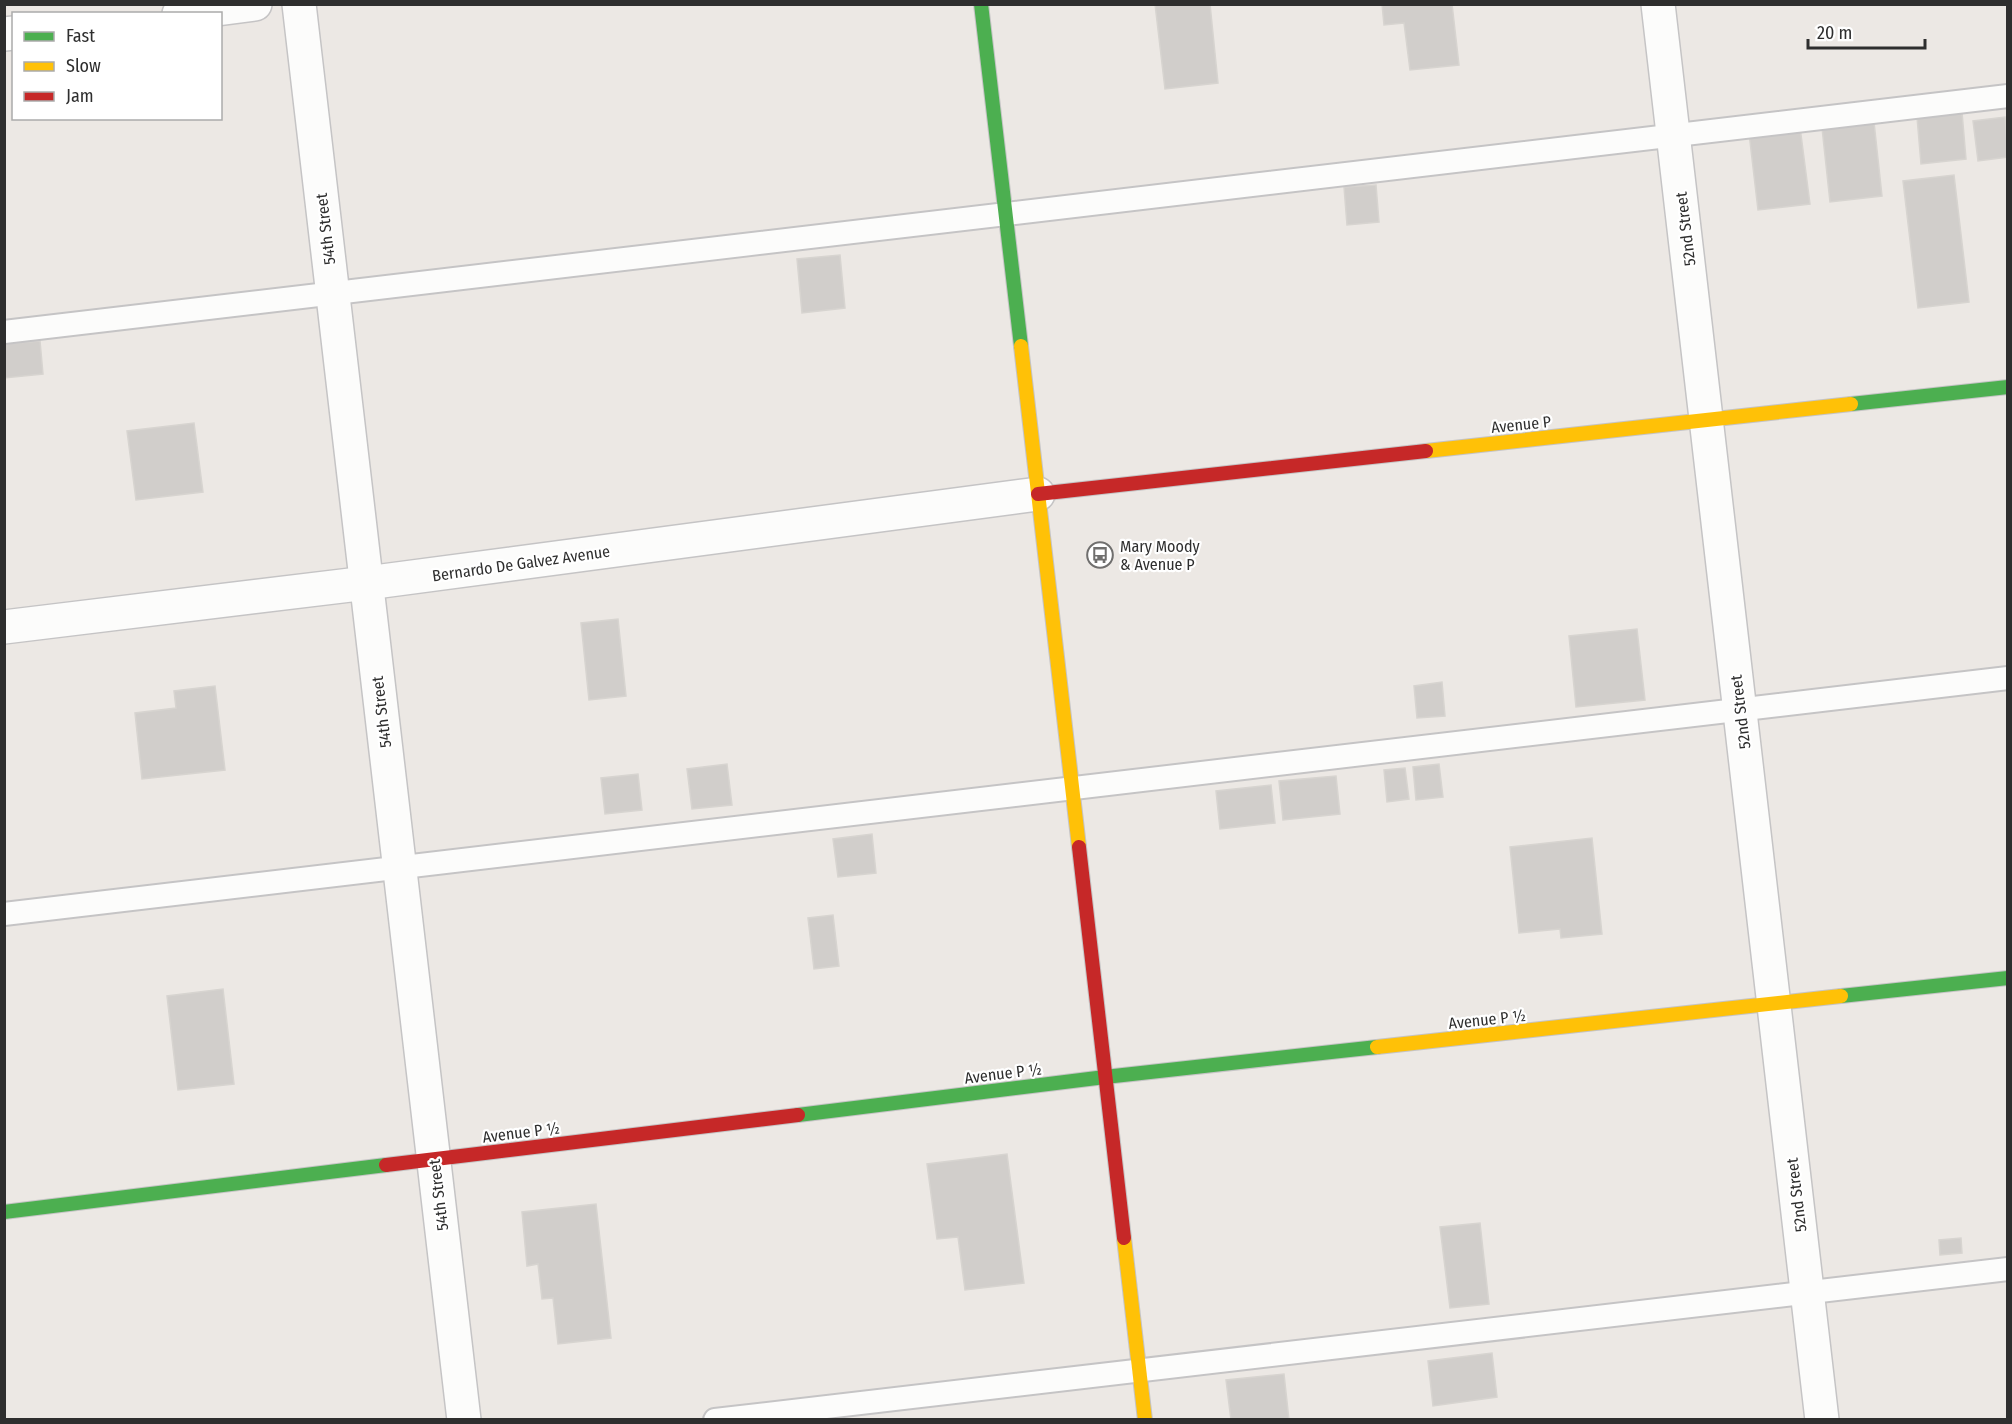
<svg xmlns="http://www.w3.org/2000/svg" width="2012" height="1424" viewBox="0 0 2012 1424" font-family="'Fira Sans Condensed',sans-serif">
<rect width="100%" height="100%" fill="#ece8e4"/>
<g fill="#d1cecb" stroke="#d7d4d0" stroke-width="1.5">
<path d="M1155,4h55l8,79 -53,6z"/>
<path d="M1382,4h70l7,61 -49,5 -6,-47 -20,2z"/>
<path d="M1962,112l4,47 -45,5 -4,-47z"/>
<path d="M2005,117l3,40 -30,4 -5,-40z"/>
<path d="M1874,122l8,74 -52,6 -8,-74z"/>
<path d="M1800,127l10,77 -52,6 -9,-77z"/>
<path d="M1954,175l15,127 -51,6 -15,-127z"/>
<path d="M1376,185l3,37 -32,3 -3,-38z"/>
<path d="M840,255l5,53 -43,5 -5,-54z"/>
<path d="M40,341l3,33 -39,4v-34z"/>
<path d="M194,423l9,69 -67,8 -9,-69z"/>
<path d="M618,619l8,77 -37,4 -8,-77z"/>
<path d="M1637,629l8,71 -69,7 -7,-71z"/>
<path d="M1442,682l3,34 -28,2 -3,-32z"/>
<path d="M215,686l10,84 -83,9 -7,-66 41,-5 -2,-17z"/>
<path d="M727,764l5,41 -40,4 -5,-40z"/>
<path d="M1439,764l4,33 -27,3 -3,-33z"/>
<path d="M1405,768l4,31 -22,3 -3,-32z"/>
<path d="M638,774l4,36 -37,4 -4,-36z"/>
<path d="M1336,776l4,38 -57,6 -4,-39z"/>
<path d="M1271,785l4,38 -55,6 -4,-38z"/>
<path d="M872,834l4,39 -38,4 -5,-38z"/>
<path d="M1592,838l10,96 -41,4 -1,-9 -41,4 -9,-86z"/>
<path d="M833,915l6,51 -25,3 -6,-51z"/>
<path d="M223,989l11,95 -56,6 -11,-94z"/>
<path d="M1007,1154l17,129 -59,7 -7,-53 -21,2 -10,-75z"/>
<path d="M596,1204l15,134 -53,6 -5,-46 -11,1 -4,-35 -11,2 -5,-54z"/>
<path d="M1480,1223l9,81 -39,4 -10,-81z"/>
<path d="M1961,1238l1,15 -22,2 -1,-15z"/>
<path d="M1492,1353l5,44 -64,9 -5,-45z"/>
<path d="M1284,1374l5,46h-58l-5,-40z"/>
</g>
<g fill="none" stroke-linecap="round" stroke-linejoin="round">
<g stroke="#c5c4c5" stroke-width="26">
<g id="lane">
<path d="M4,332l2004,-236"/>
<path d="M4,914l2004,-236"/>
<path d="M715,1420l1293,-151"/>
</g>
</g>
<g stroke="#c5c4c5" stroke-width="36">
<g id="street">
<path d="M299,4l165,1416"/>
<path d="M1658,4l164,1416"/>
<path d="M179,14l76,-10"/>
<path d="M4,34l10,-1"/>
<path d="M4,627l363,-44 671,-89"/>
</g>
</g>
<g stroke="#c5c4c5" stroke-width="16">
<g id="fast">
<path d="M981,4l40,342"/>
<path d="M1851,404l157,-17"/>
<path d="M1841,996l167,-18"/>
<path d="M798,1115l307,-38 272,-30"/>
<path d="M4,1212l382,-47"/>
</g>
</g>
<g stroke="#c5c4c5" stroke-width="16">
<g id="slow">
<path d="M1021,346l58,501"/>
<path d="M1426,451l425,-47"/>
<path d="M1377,1047l464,-51"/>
<path d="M1124,1238l21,182"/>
</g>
</g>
<g stroke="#c5c4c5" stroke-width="16">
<g id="jam">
<path d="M1038,494l388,-43"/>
<path d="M1079,847l45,391"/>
<path d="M386,1165l412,-50"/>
</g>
</g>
<use href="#lane" stroke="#fcfcfb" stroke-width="22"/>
<use href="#street" stroke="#fcfcfb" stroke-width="33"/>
<use href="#fast" stroke="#4caf50" stroke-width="14"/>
<use href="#slow" stroke="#ffc107" stroke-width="14"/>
<use href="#jam" stroke="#c62828" stroke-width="14"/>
</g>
<defs>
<g id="bus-ring" transform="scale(1.35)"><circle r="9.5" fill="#fff" stroke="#706f6e" stroke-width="1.5"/><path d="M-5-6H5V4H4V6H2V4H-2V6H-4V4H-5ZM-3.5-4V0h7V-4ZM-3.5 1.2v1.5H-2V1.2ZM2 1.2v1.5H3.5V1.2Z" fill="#706f6e"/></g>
</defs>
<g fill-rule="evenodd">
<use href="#bus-ring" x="1100" y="555"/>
</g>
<g text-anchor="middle" stroke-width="4.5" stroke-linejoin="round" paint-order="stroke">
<g font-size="16" fill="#2e2e2e" stroke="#fff">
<text transform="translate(325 229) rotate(-97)" y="6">54th Street</text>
<text transform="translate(1685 229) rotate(-97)" y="6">52nd Street</text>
<text transform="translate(1521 424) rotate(-6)" y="6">Avenue P</text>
<text transform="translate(521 563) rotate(-8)" y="6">Bernardo De Galvez Avenue</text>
<text transform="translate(381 712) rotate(-97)" y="6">54th Street</text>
<text transform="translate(1740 712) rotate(-97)" y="6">52nd Street</text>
<text transform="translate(1487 1019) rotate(-6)" y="6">Avenue P ½</text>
<text transform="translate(1003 1073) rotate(-7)" y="6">Avenue P ½</text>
<text transform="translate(521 1132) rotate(-7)" y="6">Avenue P ½</text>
<text transform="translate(438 1195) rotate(-97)" y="6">54th Street</text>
<text transform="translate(1796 1195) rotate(-97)" y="6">52nd Street</text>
</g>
<g font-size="16" fill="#2e2e2e" stroke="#fff" text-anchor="start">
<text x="1120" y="552">Mary Moody<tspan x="1120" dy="18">&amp; Avenue P</tspan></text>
</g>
</g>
<rect width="2012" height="1424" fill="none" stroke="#2e2e2e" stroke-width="12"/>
<rect x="12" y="12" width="210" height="108" fill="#ffffff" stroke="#ababab" stroke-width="1.5"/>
<rect x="24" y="32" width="30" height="9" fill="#4caf50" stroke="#ababab" stroke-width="1.5"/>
<text x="66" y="42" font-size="18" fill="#2e2e2e">Fast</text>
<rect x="24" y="62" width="30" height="9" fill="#ffc107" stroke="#ababab" stroke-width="1.5"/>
<text x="66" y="72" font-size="18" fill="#2e2e2e">Slow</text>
<rect x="24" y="92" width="30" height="9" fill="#c62828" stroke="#ababab" stroke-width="1.5"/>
<text x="66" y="102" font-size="18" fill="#2e2e2e">Jam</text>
<path d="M1808 39v9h117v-9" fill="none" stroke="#2e2e2e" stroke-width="3"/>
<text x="1817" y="39" font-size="18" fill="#2e2e2e" stroke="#ffffff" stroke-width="4.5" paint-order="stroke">20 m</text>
</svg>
